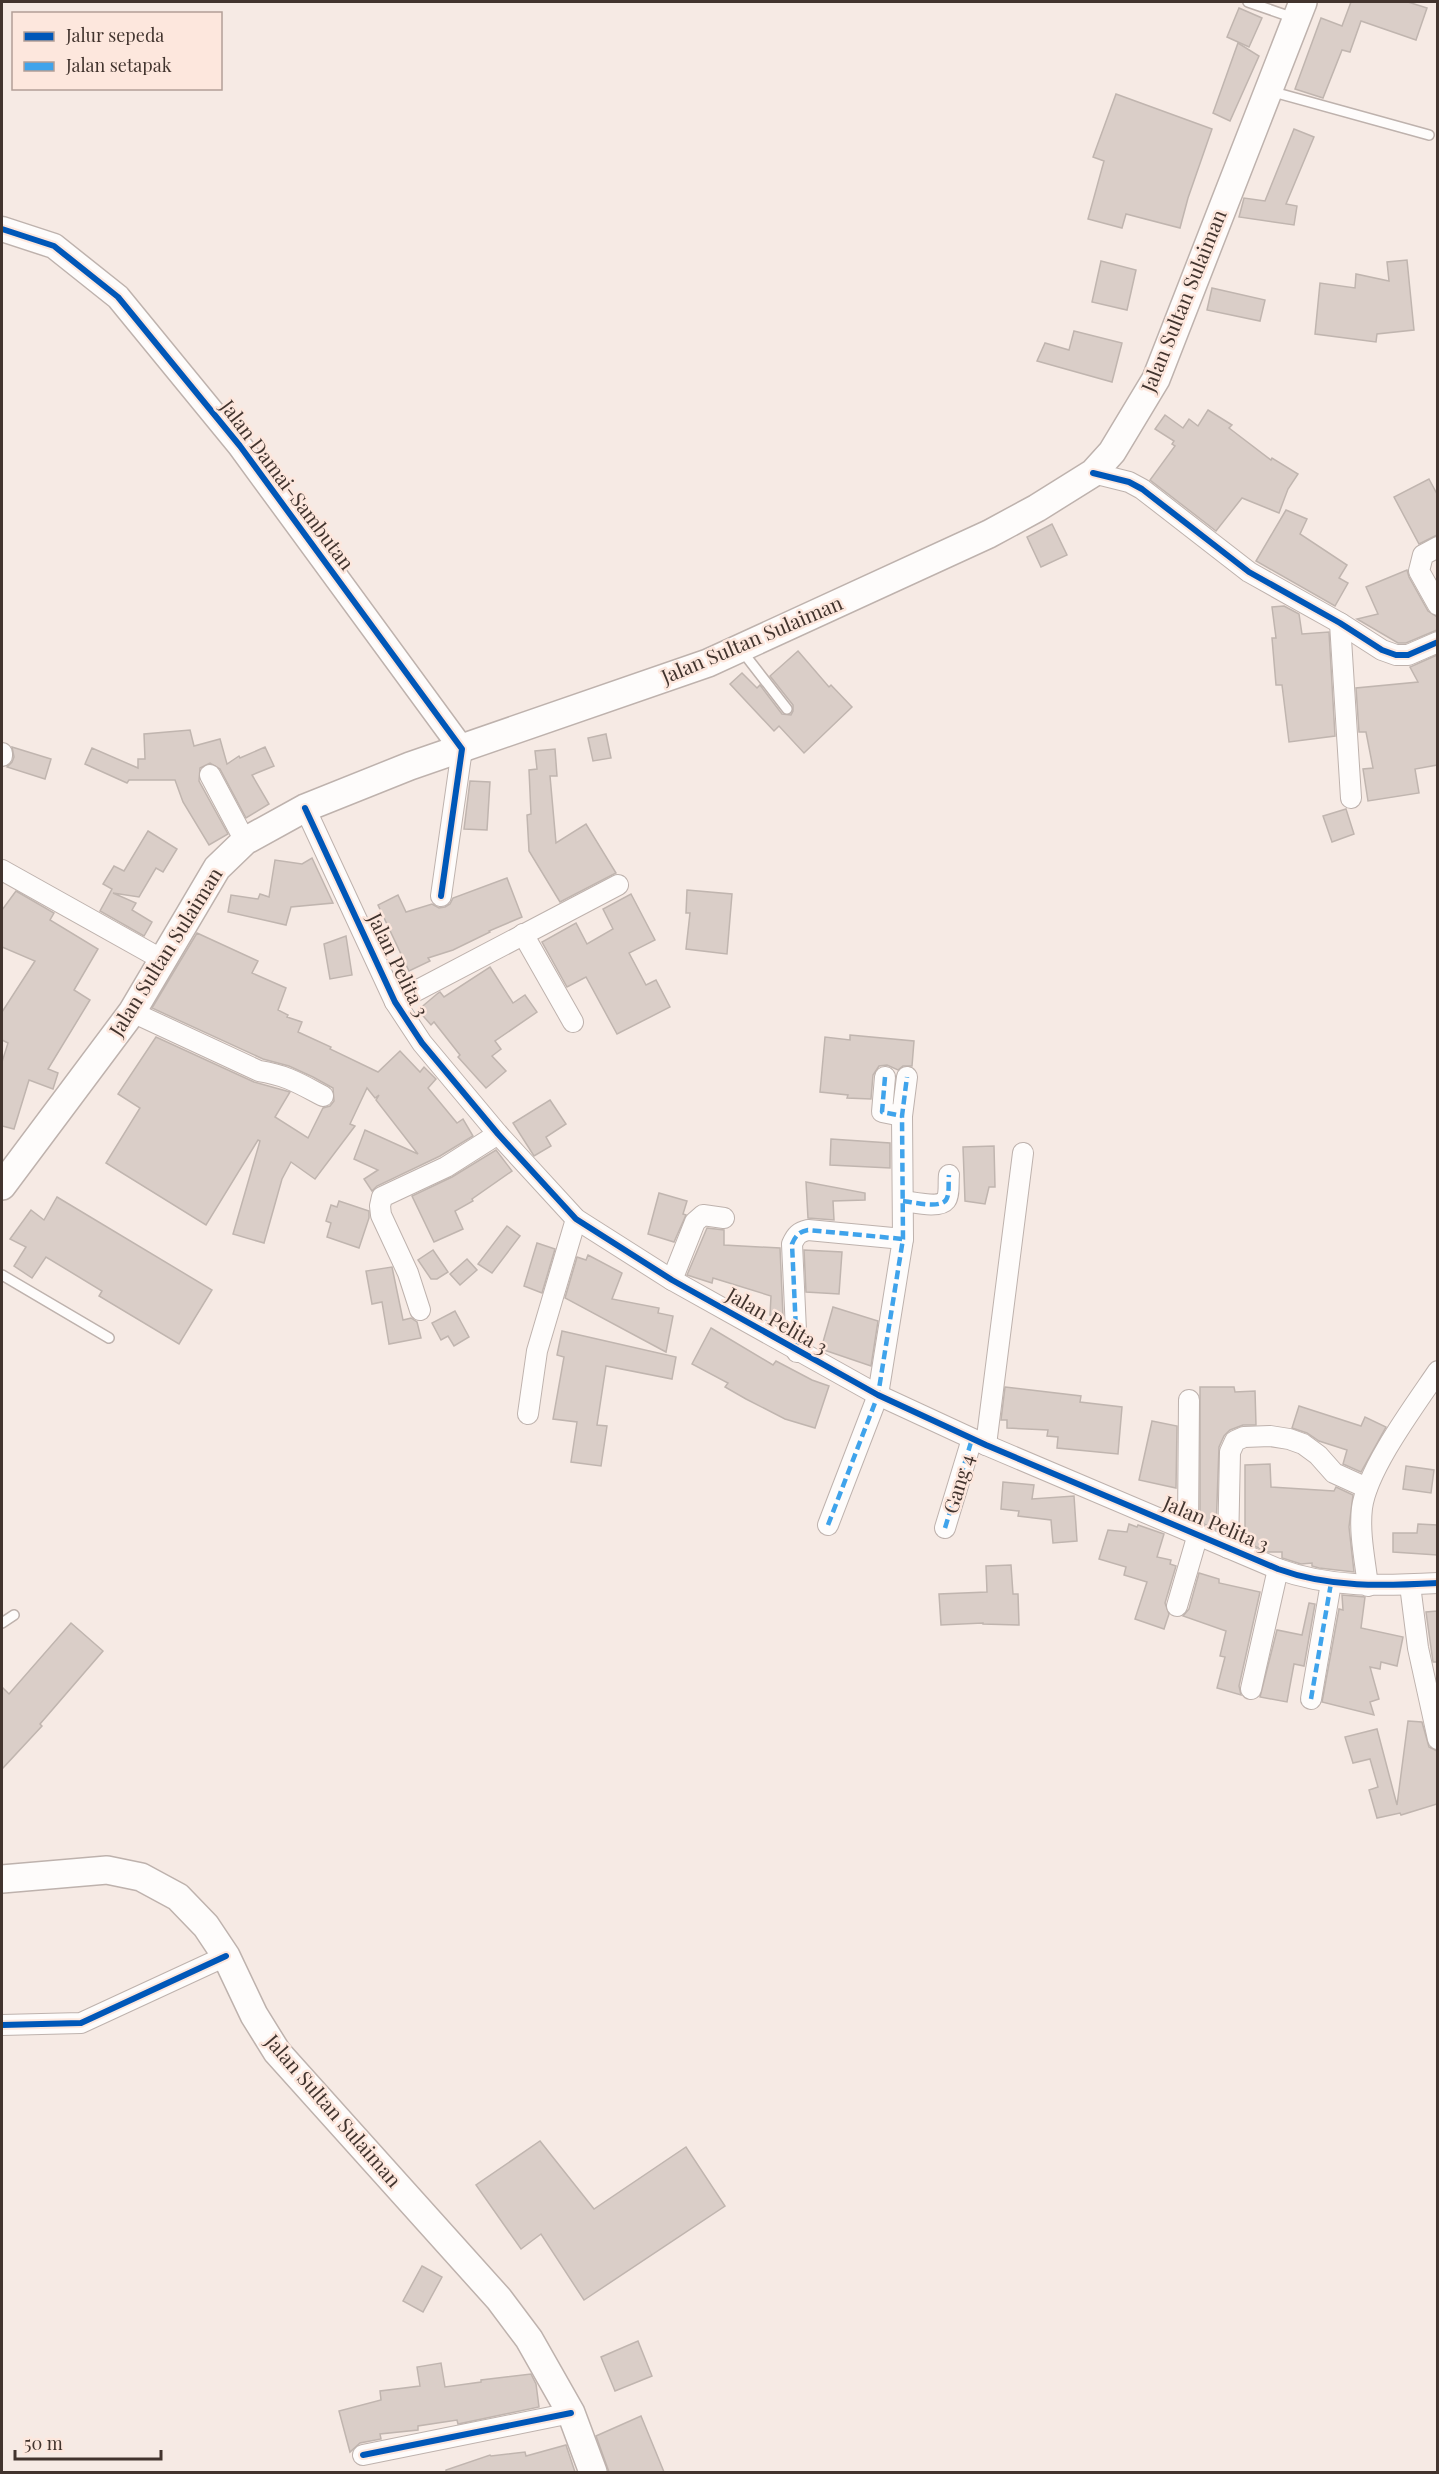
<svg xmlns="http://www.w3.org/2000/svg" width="1439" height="2474" viewBox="0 0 1439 2474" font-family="'Playfair Display',serif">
<rect width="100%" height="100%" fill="#f6eae4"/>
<g fill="#dacec8" stroke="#c0b5af" stroke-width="1.5">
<path d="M1351,2h57l19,6 -11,32 -55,-19 -11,31 -8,-2 -19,48 -28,-9 26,-71 21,8z"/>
<path d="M1239,8l23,10 -13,29 -22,-10z"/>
<path d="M1238,43l21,13 -29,65 -17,-8z"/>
<path d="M1116,94l96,35 -24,69 -8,30 -54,-14 -4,14 -34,-9 16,-58 -11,-4z"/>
<path d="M1294,129l20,8 -28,67 11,2 -3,19 -55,-8 5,-19 21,3z"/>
<path d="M1407,260l7,70 -37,4 -1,8 -61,-8 5,-51 35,5 1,-14 33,7 -2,-19z"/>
<path d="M1101,261l35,9 -9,40 -35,-8z"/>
<path d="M1212,288l53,12 -5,21 -53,-11z"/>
<path d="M1074,331l48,12 -10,39 -75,-21 8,-18 24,7z"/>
<path d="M1208,410l24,15 -3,3 42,32 1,-2 26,16 -10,15 -9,24 -37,-15 -26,33 -66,-51 25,-34 -3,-2 2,-3 -19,-12 10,-14 18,13 6,-9 9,7z"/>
<path d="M1429,479l8,15v41l-18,9 -25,-47z"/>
<path d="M1286,510l21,9 -7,15 47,31 -8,13 9,5 -13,23 -79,-45z"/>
<path d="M1052,524l15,31 -26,12 -14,-30z"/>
<path d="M1407,570l2,7 19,34 9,6v13l-31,13h-8l-41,-24 21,-5 -12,-27z"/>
<path d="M1284,606l15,8 3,20 27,-2 6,104 -46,6 -7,-57h-6l-4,-47h4l-4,-31z"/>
<path d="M798,651l31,36 2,-2 21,22 -48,46 -25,-27 -5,5 -44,-47 12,-11 15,15 3,-3 22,29 9,1 2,-4v-6l-23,-29z"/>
<path d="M1437,655v110l-22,4 4,24 -51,8 -5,-32 10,-1 -7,-36h-7l-3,-44 62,-6 -8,-15z"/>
<path d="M190,730l4,16 26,-7 7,25 12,-8 1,2 25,-11 9,19 -22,9 17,29 -23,14 -26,-49 -10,-6 -10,5 -1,13 29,53 -19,11 -26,-43 -8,-22h-46l-2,3 -42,-19 7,-16 46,20v-9h7l-1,-25z"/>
<path d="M606,734l5,24 -18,3 -5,-23z"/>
<path d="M12,747l39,12 -6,20 -38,-12 5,-5 2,-5z"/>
<path d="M555,749l2,27h-7l6,67 30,-19 30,49 -56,29 -31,-51 -2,-36 4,-1 -2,-44 8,-1 -2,-18z"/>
<path d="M470,781l20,1 -3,48 -23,-1z"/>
<path d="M1346,809l8,25 -22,8 -9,-26z"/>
<path d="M148,831l29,18 -14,23 -7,-4 -17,29 -26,-4 23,10 -4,7 20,12 -8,14 -44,-25 12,-22 -9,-5 11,-18 10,5z"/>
<path d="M312,858l21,45 -42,4 -5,18 -58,-13 3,-17 27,4 2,-5 9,3 6,-37 27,4z"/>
<path d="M507,878l15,39 -33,14 1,1 -37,18 -25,8 2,3 -21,10 -31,-66 20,-10 8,17 26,-8 7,4 6,-1 5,-3 3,-6z"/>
<path d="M687,890l45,4 -5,60 -41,-5 4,-36h-4z"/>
<path d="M16,891l38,22 -4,7 48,29 -24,41 16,10 -42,69 10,4 -5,16 -24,-9 -15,49 -12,-3v-64l6,-19 -6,-3v-28l33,-51 -33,-14v-37z"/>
<path d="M631,894l24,46 -26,13 17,32 10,-5 14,27 -53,27 -31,-57 -19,10 -25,-45 34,-19 11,21 26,-15 -10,-20z"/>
<path d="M197,933l61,28 -6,12 34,15 -8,22 10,5 -1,2 15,5 -4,10 33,15 -1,2 48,23 22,-21 20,21 4,-5 12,12 -8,9 29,35 6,-4 10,17 -33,20 -63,30 -5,5 -8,-12 14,-9 -24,-11 11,-29 53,24 -42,-54 3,-5 -4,3 -8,-10 -17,36 5,2 -40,53 -24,-17 -9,17 -18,64 -31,-9 27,-93 -2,-1 -52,85 -100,-62 34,-55 -22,-14 38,-57 98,45 36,10 -15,25 33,21 15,-30 7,-2 4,-5 -1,-13 -20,-11 -24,-11 -26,-7 -111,-51z"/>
<path d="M346,936l6,39 -22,4 -6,-35z"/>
<path d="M490,967l23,36 12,-8 12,17 -42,29 6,8 -9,7 14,15 -20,17 -28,-31 2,-2 -26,-33 -3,3 -13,-15 19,-16 3,-2 4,5z"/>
<path d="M850,1035l64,6 -2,25h-9l-5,4 -11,-5 -8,1 -6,9 -2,24 -24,-1 1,-3 -28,-3 5,-55 25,3z"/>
<path d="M550,1100l16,24 -20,13 5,9 -17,10 -21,-33z"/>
<path d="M831,1139l59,4v25l-60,-3z"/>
<path d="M994,1146l1,41h-6l-4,17 -20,-3 -2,-54z"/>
<path d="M496,1150l16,21 -40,28 1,2 -18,10 8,18 -29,13 -22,-46 40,-19z"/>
<path d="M806,1182l59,11v7l-32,1 1,19 -26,-2z"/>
<path d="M659,1193l28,8 -4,13 3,1 -12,27 -26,-8z"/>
<path d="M57,1197l155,93 -33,54 -80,-48 3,-5 -56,-34 -14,21 -18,-12 12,-19 -16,-8 21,-29 13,10z"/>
<path d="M339,1201l30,10v7l-10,30 -32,-11 4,-14 -5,-2 5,-16 6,2z"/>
<path d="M507,1226l13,10 -28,37 -14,-9z"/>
<path d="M707,1228l17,2v15l56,3 3,68 -13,-1 1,-19 -58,-18 -1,5 -25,-8z"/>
<path d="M537,1243l18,6 -13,44 -18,-7z"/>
<path d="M433,1250l15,22 -11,7h-6l-13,-19z"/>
<path d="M804,1250l38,2 -3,42 -33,-2z"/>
<path d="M588,1255l34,18 -10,26 47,9 -1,5 15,3 -7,36 -101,-54 12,-41 9,3z"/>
<path d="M467,1259l10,11 -17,15 -10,-11z"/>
<path d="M392,1267l11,53 8,-2 6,4 4,16 -32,6 -7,-42 -10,2 -6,-33z"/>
<path d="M833,1307l45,14 -7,45 -50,-17z"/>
<path d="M455,1311l14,26 -15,9 -6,-10 -7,4 -9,-17z"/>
<path d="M711,1328l62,37 3,-4 36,19 17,6 -14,42 -30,-9 -39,-20 -21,-12 3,-4 -36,-19z"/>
<path d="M562,1331l114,26 -4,22 -66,-13 -9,59 10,1 -6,40 -30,-4 6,-40 -24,-3 11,-62 -7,-2z"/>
<path d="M1005,1387l76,9 -1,6 42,5 -4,47 -61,-6 1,-11 -11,-1 1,-6 -41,-2v-8h-6z"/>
<path d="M1200,1387h34l1,5 20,-1 1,34h-13l-13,5 -6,6 -5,11 -3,83 -16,-8z"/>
<path d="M1299,1406l62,20 4,-9 21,10 -25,45 -18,-8 4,-14 -28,-9 -12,-8 -15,-5z"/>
<path d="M1152,1421l25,5 -1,62 -37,-8z"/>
<path d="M1270,1464l1,23 63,4 2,-4 17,8 -4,32 5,45 -35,-4 -7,-2v-3l-11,1 -19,-6v-6h-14l-23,-10v-77z"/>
<path d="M1406,1466l28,4 -3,23 -28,-4z"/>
<path d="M1003,1482l31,3 -2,14 42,-3 3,45 -24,2 -2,-23 -33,-4 1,-5 -18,-2z"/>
<path d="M1129,1524l8,3 1,-2 26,9 -7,23 14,3 -1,4 6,2 -11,37 4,11 -5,15 -29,-10 12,-37 -23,-7 2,-8 -27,-8 9,-29 19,2z"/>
<path d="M1418,1524l19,1v30l-44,-3v-19h24z"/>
<path d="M1011,1565l2,29h5l1,31 -36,-1v-1l-42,2 -2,-31 48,-2 -1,-26z"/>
<path d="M1199,1573l20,6v4l41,9 -21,94 2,9 -24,-7 8,-31 -5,-1 6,-25 -43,-15 6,-7z"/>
<path d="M1342,1595l23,2 -4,31 42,9 -6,29 -16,-4 -1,7 -10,-2 9,32 -9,3 4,13 -52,-13 17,-93 4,1z"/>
<path d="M1309,1603l6,1 -11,62 -10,-2 -7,38 -27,-5 17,-67 25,5z"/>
<path d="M1437,1611v51h-4l-7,-50z"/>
<path d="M71,1623l32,28 -63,73 2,2 -40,43v-82l7,7z"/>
<path d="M1408,1721l14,1 7,25 8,4v53l-36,11 -1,-2 -23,5 -8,-28 9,-3 -8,-28 -17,4 -8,-26 32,-8 20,76z"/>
<path d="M540,2141l54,68 92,-62 39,59 -141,94 -43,-66 -20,15 -45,-64z"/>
<path d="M422,2266l20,11 -19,35 -20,-11z"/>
<path d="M638,2341l14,35 -37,15 -14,-34z"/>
<path d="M441,2363l4,24 36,-5v-2l50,-6 5,10 3,23 -81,17 -1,-4 -39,6v4l-38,4 1,5 -21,4 -10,9 -11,-41 42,-11 -1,-9 40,-5 -3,-19z"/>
<path d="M641,2416l23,56h-55l-13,-36z"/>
<path d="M566,2445l9,27h-129v-2l44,-15 1,1 34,-4 1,4z"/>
</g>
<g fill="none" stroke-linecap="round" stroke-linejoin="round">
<g stroke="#beb2ad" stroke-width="12">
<g id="service">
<path d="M1248,2l46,16"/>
<path d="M1270,91l159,44"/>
<path d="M742,651l45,58"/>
<path d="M2,1275l107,63"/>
<path d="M2,1623l12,-8"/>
</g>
</g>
<g stroke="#beb2ad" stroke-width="22">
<g id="minor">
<path d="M1093,473l36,9 13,7 107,83 91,51 42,27 14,5h12l30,-13"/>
<path d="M1438,547l-15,8 -4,16 19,34"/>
<path d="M1340,623l11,175"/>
<path d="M2,756v-3"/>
<path d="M210,775l35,66"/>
<path d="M305,808l90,194 27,41 76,91 78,85 96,61 206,115 108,50 292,124c52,19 105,17 160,14"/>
<path d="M2,870l161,90"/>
<path d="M441,896l21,-147"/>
<path d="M523,934l50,88"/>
<path d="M395,1002l223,-117"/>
<path d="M132,1012l127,59c27,4 41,13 64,25"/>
<path d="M885,1077l-3,35 20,4"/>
<path d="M903,1201c10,1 36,8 43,-1 4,-6 2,-18 3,-25"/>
<path d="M672,1280l23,-58 8,-7 21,3"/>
<path d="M420,1310l-12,-37 -27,-58 -1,-9 2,-9 64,-30 52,-33"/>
<path d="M797,1352l-5,-108c4,-9 7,-12 16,-14l95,9"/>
<path d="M528,1414l9,-63 39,-132"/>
<path d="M986,1445l37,-292"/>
<path d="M828,1525l50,-130 25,-156 -1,-123 5,-39"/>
<path d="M945,1528l27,-89"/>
<path d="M1188,1529l1,-129"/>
<path d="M1228,1548l2,-96 5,-11 9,-4 26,-1 19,3 14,5 15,11 16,18 33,15"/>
<path d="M1410,1585l8,63 20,91"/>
<path d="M1368,1586c-3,-26 -9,-53 -6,-78 5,-39 53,-103 76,-137"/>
<path d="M1177,1606l21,-72"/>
<path d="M1251,1689l27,-120"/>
<path d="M1311,1699l20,-116"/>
<path d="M2,2025l79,-2 145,-67"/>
<path d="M363,2455l208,-42"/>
</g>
</g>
<g stroke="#beb2ad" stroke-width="27">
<path id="tertiary" d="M2,229l52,17 64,51 122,149 222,303"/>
</g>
<g stroke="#beb2ad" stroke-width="30">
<g id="secondary">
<path d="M2,1186l130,-174 85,-144 28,-27 60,-33 105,-42 298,-103 281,-129 48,-26 56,-35 19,-21 44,-73 147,-377"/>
<path d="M2,1879l105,-9 34,7 37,20 28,29 20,30 28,59 23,37 222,247 30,40 42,74 22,59"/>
</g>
</g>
<use href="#service" stroke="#fefcfb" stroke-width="9"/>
<use href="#minor" stroke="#fefcfb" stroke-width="20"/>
<use href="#tertiary" stroke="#fefcfb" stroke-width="24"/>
<use href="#secondary" stroke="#fefcfb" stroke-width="27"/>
<g stroke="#3fa3eb" stroke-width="4.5" stroke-dasharray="9 4.5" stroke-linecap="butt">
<path d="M885,1077l-3,35 20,4"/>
<path d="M903,1201c10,1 36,8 43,-1 4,-6 2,-18 3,-25"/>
<path d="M797,1352l-5,-108c4,-9 7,-12 16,-14l95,9"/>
<path d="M828,1525l50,-130 25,-156 -1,-123 5,-39"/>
<path d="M945,1528l27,-89"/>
<path d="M1311,1699l20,-116"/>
</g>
<g stroke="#fde7dd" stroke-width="10">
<g id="cycleway">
<path d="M2,229l52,17 64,51 122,149 222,303 -21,147"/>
<path d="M1093,473l36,9 13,7 107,83 91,51 42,27 14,5h12l30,-13"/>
<path d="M305,808l90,194 27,41 76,91 78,85 96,61 206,115 108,50 292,124c52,19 105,17 160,14"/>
<path d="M2,2025l79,-2 145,-67"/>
<path d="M363,2455l208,-42"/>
</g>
</g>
<use href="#cycleway" stroke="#0057b8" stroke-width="6"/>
</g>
<g text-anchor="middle" stroke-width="5" stroke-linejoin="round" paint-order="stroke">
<g font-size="20" fill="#42342e" stroke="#fde7dd">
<text transform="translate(1184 301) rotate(-68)" y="7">Jalan Sultan Sulaiman</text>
<text transform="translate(287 485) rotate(53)" y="7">Jalan Damai-Sambutan</text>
<text transform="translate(752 640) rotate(-23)" y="7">Jalan Sultan Sulaiman</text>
<text transform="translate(166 952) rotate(-58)" y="7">Jalan Sultan Sulaiman</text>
<text transform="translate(398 965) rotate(64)" y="7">Jalan Pelita 3</text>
<text transform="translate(777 1321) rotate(30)" y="7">Jalan Pelita 3</text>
<text transform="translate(959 1484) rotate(-73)" y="7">Gang 4</text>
<text transform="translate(1216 1524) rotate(23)" y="7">Jalan Pelita 3</text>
<text transform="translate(333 2111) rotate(49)" y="7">Jalan Sultan Sulaiman</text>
</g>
</g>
<rect width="1439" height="2474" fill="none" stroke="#42342e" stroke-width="6"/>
<rect x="12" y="12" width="210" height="78" fill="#fde7dd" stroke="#b29f97" stroke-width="1.5"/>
<rect x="24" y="32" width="30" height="9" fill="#0057b8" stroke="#b29f97" stroke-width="1.5"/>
<text x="66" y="42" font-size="18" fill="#42342e">Jalur sepeda</text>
<rect x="24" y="62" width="30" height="9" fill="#3fa3eb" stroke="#b29f97" stroke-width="1.5"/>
<text x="66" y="72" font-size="18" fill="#42342e">Jalan setapak</text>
<path d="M15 2450v9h146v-9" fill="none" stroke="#42342e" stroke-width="3"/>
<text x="24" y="2450" font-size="18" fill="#42342e" stroke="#fde7dd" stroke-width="4.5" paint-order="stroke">50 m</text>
</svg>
